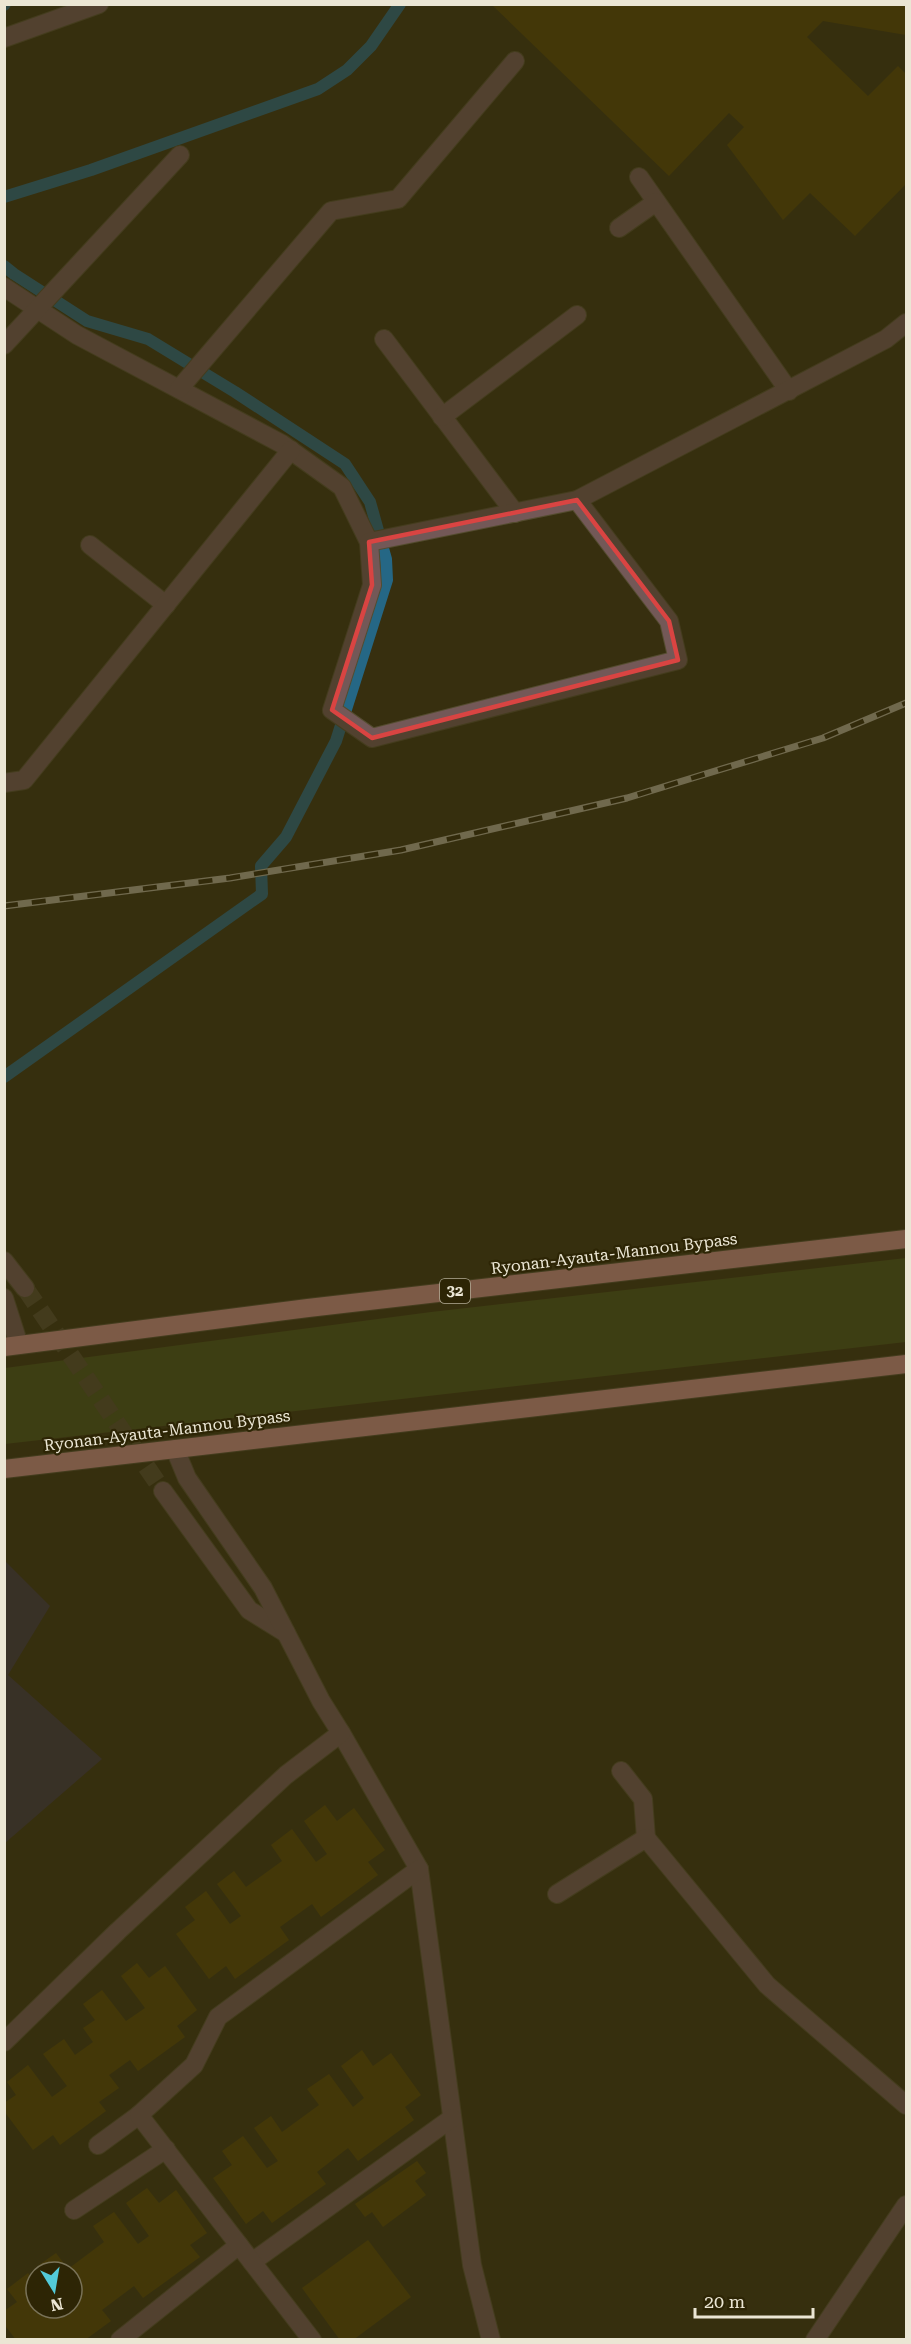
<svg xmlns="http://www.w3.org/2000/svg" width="911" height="2344" viewBox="0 0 911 2344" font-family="'Roboto Serif',serif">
<rect width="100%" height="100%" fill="#372f0f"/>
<path fill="#3b3343" d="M5,1561l45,45 -42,69 94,84 -97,84z"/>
<path fill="#465019" d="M906,1258v84l-901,102v-76l426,-56z"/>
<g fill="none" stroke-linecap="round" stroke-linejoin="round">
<g stroke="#256785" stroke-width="12">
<path d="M4,5l1,-1"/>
<path d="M4,197l87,-27 227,-81 29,-19 24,-24 29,-42"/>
<path d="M4,266l10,8 73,47 61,18 87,53 110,72 25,38 16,57 1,21 -51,161 -50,96 -25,29 1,28 -258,183"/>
</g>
</g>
<g fill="#524200">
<path d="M491,4h415v31l-83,-14 -16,16 61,59 30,-30 8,8v110l-51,52 -45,-43 -27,27 -56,-75 17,-18 -15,-14 -60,63z"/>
<path d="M325,1805l12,16 17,-13 31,42 -17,12 10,13 -57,42 -9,-13 -32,23 9,13 -54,39 -9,-13 -17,13 -33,-45 19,-14 -10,-13 21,-16 24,33 11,-8 -24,-32 17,-13 12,16 36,-26 -11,-16 21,-16 24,33 11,-8 -23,-33z"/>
<path d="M137,1963l12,15 16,-12 32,44 -20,16 8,11 -47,34 -8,-11 -21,15 10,13 -20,14 7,9 -46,34 -7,-10 -20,15 -29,-39v-8l12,-8 -9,-13 21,-17 24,32 15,-11 -24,-32 21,-15 11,16 18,-13 -10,-14 12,-8 -12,-16 19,-14 24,31 19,-13 -24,-32z"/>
<path d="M362,2050l11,16 18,-13 30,42 -16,12 9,13 -56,41 -10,-13 -31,24 9,12 -54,39 -9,-12 -17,13 -33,-46 19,-13 -10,-14 21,-15 24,32 11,-7 -24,-33 17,-12 11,16 37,-27 -12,-16 22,-15 24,33 11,-9 -23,-32z"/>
<path d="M417,2161l9,12 -11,8 11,14 -43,32 -11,-15 -7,5 -10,-13z"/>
<path d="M147,2188l12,15 17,-13 31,43 -17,12 10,12 -57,41 -9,-12 -32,24 9,11 -26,19h-69l-12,-16v-13l13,-9 -10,-13 21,-16 8,11v24h36v-36h-28l-5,-7 17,-12 12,16 36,-27 -11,-16 21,-14 24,32 11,-8 -23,-33z"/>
<path d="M368,2240l43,57 -58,43h-13l-38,-52z"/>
</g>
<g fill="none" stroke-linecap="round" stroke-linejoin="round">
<path stroke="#524a2d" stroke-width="18" stroke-dasharray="18 9" stroke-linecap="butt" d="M25,1288l138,203"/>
<g stroke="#544c2f" stroke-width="20">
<g id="minor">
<path d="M4,38l95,-34"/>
<path d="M639,177l150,214"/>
<path d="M619,228l37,-26"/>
<path d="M4,287l73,48 205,109 60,43 27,55 3,43 -40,125 40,28 306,-78 -9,-39 -92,-121"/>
<path d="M384,339l131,174"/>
<path d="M4,345l176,-190"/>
<path d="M179,389l152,-178 67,-12 117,-138"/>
<path d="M442,417l135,-102"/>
<path d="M369,542l208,-42 309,-161 20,-16"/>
<path d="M90,545l76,60"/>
<path d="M4,783l20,-3 267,-330"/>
<path d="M4,1261l21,27"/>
<path d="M4,1298l15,47"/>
<path d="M163,1491l86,119 37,23"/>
<path d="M341,1733l78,136 53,396 19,75"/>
<path d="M621,1771l22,28 3,39"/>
<path d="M557,1894l89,-56 121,147 139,120"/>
<path d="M4,2042l114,-111 168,-156 55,-42 -20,-32 -58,-113 -76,-110 -12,-29"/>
<path d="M98,2145l41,-30"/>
<path d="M74,2210l92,-61"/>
<path d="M252,2262l200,-144"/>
<path d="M120,2340l119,-95"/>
<path d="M312,2340l-173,-225 55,-50 24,-48 201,-148"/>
<path d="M815,2340l91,-135"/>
</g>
</g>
<g stroke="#544c2f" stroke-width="20">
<g id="highway">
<path d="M4,1347l304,-39 598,-69"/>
<path d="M4,1469l902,-105"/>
</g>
</g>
<use href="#minor" stroke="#735857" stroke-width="18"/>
<use href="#highway" stroke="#d08e8b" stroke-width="18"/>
<g stroke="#b6b09a" stroke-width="7">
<path id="rail" d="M4,906l226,-28 171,-28 226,-52 196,-60 83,-35"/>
</g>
<use href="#rail" stroke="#2d2505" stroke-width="4.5" stroke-dasharray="14" stroke-linecap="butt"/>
</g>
<path d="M0 0H911V2344H0ZM577,500l92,121 9,39 -306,78 -40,-28 40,-125 -3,-43z" fill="#372f0f" fill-opacity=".55" fill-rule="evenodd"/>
<path fill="none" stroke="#d94442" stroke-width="4.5" stroke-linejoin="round" d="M577,500l92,121 9,39 -306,78 -40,-28 40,-125 -3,-43z"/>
<g text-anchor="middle" stroke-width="4.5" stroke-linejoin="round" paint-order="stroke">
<rect fill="#2d2505" stroke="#b2ac96" stroke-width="1.5" x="440" y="1279" width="30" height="24" rx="4.5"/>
<g font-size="15" font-weight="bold" fill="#ebe6d4">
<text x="455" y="1296">32</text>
</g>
<g font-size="16" fill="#ebe6d4" stroke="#2d2505">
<text transform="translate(614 1253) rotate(-7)" y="6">Ryonan-Ayauta-Mannou Bypass</text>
<text transform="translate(167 1430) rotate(-7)" y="6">Ryonan-Ayauta-Mannou Bypass</text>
</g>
</g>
<rect width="911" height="2344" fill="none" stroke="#ebe6d4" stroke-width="12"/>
<g transform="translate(54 2290) rotate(169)"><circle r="28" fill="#2d2505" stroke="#797258" stroke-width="1.5"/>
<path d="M0-4.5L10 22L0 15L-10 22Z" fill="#53cbda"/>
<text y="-9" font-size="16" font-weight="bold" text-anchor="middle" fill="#ebe6d4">N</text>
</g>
<path d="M695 2308v9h118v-9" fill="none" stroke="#ebe6d4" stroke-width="3"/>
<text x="704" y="2308" font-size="18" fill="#ebe6d4" stroke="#2d2505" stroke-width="4.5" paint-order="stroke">20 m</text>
</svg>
